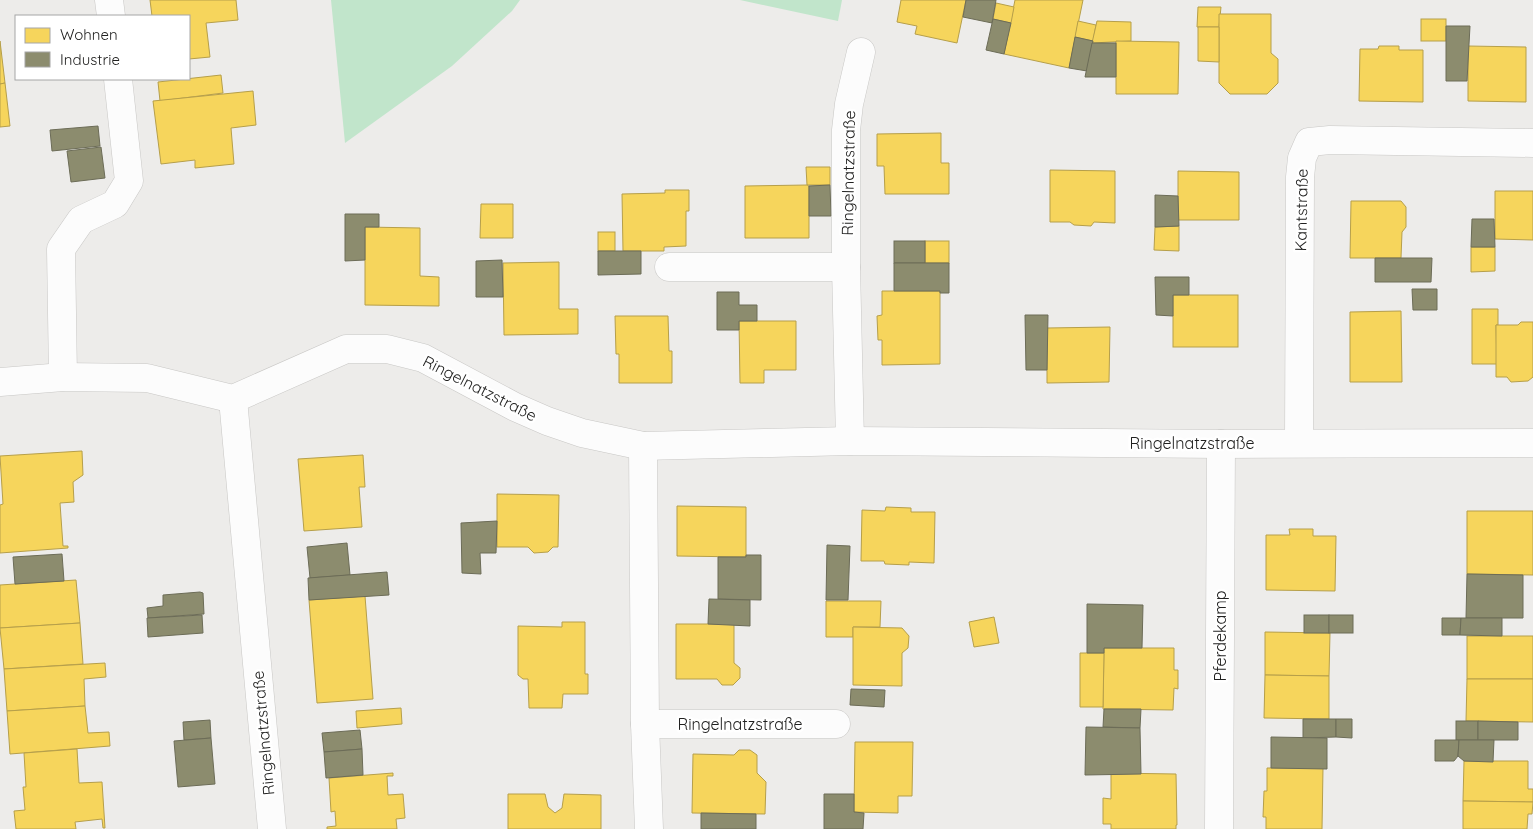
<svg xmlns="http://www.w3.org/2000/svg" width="1533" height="829" viewBox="0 0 1533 829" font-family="Quicksand,sans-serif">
<rect width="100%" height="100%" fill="#edecea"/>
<g fill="#c1e5cb">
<path d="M331,0h189l-8,11 -60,55 -107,77z"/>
<path d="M740,0h102l-4,21z"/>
</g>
<g fill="#f6d55c" stroke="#b69f4a">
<path d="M150,0h86l2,20 -32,3 4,34 -21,2v-43h-37z"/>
<path d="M901,0h65l-9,43 -42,-9 2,-8 -20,-4z"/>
<path d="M1015,0h68l-14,68 -65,-14z"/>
<path d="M996,3l18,4 -3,16 -18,-4z"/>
<path d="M1198,7h23l-2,20h-22z"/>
<path d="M1219,14h52v39l7,6v24l-11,11h-37l-11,-11z"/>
<rect x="1421" y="19" width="25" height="22"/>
<path d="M1078,21l18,4 -3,16 -18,-4z"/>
<path d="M1097,21l34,1v19l-39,2z"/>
<path d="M1198,27h21v35l-21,-1z"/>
<path d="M0,41l5,42 -5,1z"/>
<path d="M1116,41l63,1 -1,52h-62z"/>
<path d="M1379,46h20v4h24v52l-64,-1 1,-52h18z"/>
<path d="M1468,46l58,1v55l-58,-1z"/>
<path d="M221,75l2,18 -63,8 -2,-19z"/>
<path d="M5,83l5,43 -10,1v-43z"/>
<path d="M253,91l3,34 -25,3 3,36 -39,4v-8l-34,4 -8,-63z"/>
<path d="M941,133v30h8v31h-64l-1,-28h-7v-32z"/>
<path d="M806,167h24v18h-23z"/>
<path d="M1050,170l65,1v52l-21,-1 -3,4 -17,-1 -4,-3h-20z"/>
<path d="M1178,171l61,1v48h-61z"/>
<path d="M807,185l2,1v52h-64v-52z"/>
<path d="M665,190h24v21h-3v35l-22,1v4h-41l-1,-57 43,-1z"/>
<path d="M1495,191h38v49l-38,-1z"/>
<path d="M1351,201h50l5,6v20l-4,5 -1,26h-51z"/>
<path d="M481,204h32v34h-33z"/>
<path d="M1179,226v25l-25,-1 1,-23z"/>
<path d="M365,227l55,1v48l19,1v29l-74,-1z"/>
<rect x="598" y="232" width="17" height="19"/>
<rect x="925" y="241" width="24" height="22"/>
<path d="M1471,247h24v24l-24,1z"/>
<path d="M559,262v47h19v25l-74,1 -1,-72z"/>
<path d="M882,291h58v73l-58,1v-25h-4l-1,-24 5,-1z"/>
<rect x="1173" y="295" width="65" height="52"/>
<path d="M1472,309h26v16h-2l1,39h-25z"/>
<path d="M1401,311l1,71h-52v-70z"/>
<path d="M615,316h53l1,35h3v32h-53v-29h-3z"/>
<path d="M739,321h57v49h-32v13h-24z"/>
<path d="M1521,322h12v55l-5,4 -17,1 -4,-5h-11v-52h22z"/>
<path d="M1110,327l-1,55 -62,1v-55z"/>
<path d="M82,451l1,24 -10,7 1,20 -14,1 3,43h5v2l-68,5v-48l3,-1 -3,-48z"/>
<path d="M363,455l2,32h-6l3,40 -58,4 -6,-72z"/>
<path d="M497,494l62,1 -1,52h-5l-5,5 -14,1 -6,-6h-31z"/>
<path d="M677,506l69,1v50l-69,-1z"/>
<path d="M886,507l25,1v4h24l-1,51 -25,-1v3l-24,-1 -1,-3h-23l1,-51 23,1z"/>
<path d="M1467,511h66v64l-66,-1z"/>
<path d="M1289,529h24v7h23l-1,55 -69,-1v-55h24z"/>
<path d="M76,580l4,43 -80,5v-43z"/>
<path d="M365,596l8,103 -56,4 -8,-103z"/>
<path d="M826,601h55l-1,26h-27v10h-27z"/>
<path d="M994,617l5,26 -25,4 -5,-25z"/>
<path d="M562,622h23v52h3v20h-25l-1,14h-33l-1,-29h-5l-5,-4v-49l44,1z"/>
<path d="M80,623l3,41 -79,5 -4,-41z"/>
<path d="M676,624h58v39l6,5v10l-7,7h-11l-5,-6h-41z"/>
<path d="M853,627l49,1 7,8 -1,12 -6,5v33l-49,-1z"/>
<path d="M1265,632l65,1 -1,43 -64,-1z"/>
<rect x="1467" y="636" width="66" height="43"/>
<path d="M1104,648h70v22h4v19l-4,-1 -1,22 -70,-1z"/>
<path d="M1080,653h24l-1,54h-23z"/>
<path d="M105,663l1,14 -22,2 1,27 -78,5 -3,-42z"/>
<path d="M1265,675l64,1v43l-65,-1z"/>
<path d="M1467,679h66v43l-67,-1z"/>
<path d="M85,706l3,27 21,-1 1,14 -100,8 -3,-43z"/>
<path d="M401,708l1,16 -45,4 -1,-17z"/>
<path d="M855,742h58l-1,54h-14v17l-44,-1z"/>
<path d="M77,749l2,34 23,-1 3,46h-2l-1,-9 -27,3 1,7h-60l-2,-18 11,-1 -2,-23h3l-2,-34z"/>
<path d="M739,750h11l7,5v18l9,9 -1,32 -73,-1 1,-59 41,1z"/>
<path d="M1464,761h64v28h5v13l-70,-1z"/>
<path d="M1267,768h56l-1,61h-56v-12h-3l1,-26h3z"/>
<path d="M393,773v3h-6l1,19 15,-1 2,24 -9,1 1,10h-70v-2l9,-1 -1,-15 -4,1 -2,-34z"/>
<path d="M1111,773l65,1 1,51h-1v4h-65v-5h-8v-26l8,1z"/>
<path d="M508,794h37l3,13 7,6 7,-5 2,-14 37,1v34h-93z"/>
<path d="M1463,801l70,1 -1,12h-4l-1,15h-64z"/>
</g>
<g fill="#8c8c6e" stroke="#6c6c57">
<path d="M966,0h30l-4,23 -29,-6z"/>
<path d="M993,19l18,4 -7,31 -18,-4z"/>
<path d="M1446,26h24l-3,55h-21z"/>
<path d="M1075,37l18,4 -6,30 -18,-3z"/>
<path d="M1092,43h24v34h-31z"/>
<path d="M98,126l2,20 -48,5 -2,-21z"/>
<path d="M101,147l4,31 -34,4 -4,-31z"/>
<path d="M830,185l1,31h-22v-30z"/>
<path d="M1155,195l23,1 1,30 -24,1z"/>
<path d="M345,214h34v13h-14v33l-20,1z"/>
<path d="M1472,219h22l1,28h-24z"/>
<rect x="894" y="241" width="31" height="22"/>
<path d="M598,251h43v23l-43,1z"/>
<path d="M1375,258h57l-1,24h-56z"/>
<path d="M502,260l1,37h-27v-36z"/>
<path d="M894,263h55v30h-9v-2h-46z"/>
<path d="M1155,277h34v18h-16v21l-17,-1z"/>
<path d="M1412,289h25v21h-24z"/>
<path d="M717,292h22v13h18v16h-18v9h-22z"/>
<path d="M1025,315h23l-1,55h-21z"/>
<path d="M497,521l-1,32h-16l1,21 -19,-1 -1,-50z"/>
<path d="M347,543l3,32 -40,3 -3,-31z"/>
<path d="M827,545l23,1 -2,54h-22z"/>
<path d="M62,554l2,27 -49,3 -2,-27z"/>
<path d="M746,555h15v45l-43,-1v-42h28z"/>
<path d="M387,572l2,23 -80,5 -1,-22z"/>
<path d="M1467,574l56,1v43h-57z"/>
<path d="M200,592l3,1 1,21 -56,4 -1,-10 16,-2v-11z"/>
<path d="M709,599l41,1v26l-42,-2z"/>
<path d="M1087,604l56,1 -1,43h-38v5h-17z"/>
<path d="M202,615l1,18 -55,4 -1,-19z"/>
<rect x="1304" y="615" width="25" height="18"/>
<rect x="1329" y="615" width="24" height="18"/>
<path d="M1442,618h19l-1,17h-18z"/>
<path d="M1461,618h41v18l-42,-1z"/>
<path d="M851,689l34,1 -1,17 -34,-2z"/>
<path d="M1104,709h37l-1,19 -37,-1z"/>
<path d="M1303,719h33v18l-33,1z"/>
<path d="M1336,719h16v19l-16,-1z"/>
<path d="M210,720l1,18 -27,2 -1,-18z"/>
<rect x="1456" y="721" width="22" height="19"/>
<path d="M1478,721l40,1v18h-40z"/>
<path d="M1086,727l54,1 1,46 -56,1z"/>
<path d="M360,730l2,19 -38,3 -2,-19z"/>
<path d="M1271,737l56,1v31l-56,-1z"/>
<path d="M211,738l4,46 -37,3 -4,-46z"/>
<path d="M1435,740h24l-1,16 -4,5h-19z"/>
<path d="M1459,740h35l-1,22 -29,-1 -6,-5z"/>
<path d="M362,749l1,26 -37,3 -2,-26z"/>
<path d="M824,794h30v18l10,1 -1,16h-39z"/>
<path d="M701,813l55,1v15h-55z"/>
</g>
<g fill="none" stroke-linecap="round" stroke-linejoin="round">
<g stroke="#c8c7c5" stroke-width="29">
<g id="minor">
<path d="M109,0l2,16"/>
<path d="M669,267h177"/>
<path d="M63,377l-2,-128 20,-29 34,-16 14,-23 -11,-102"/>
<path d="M0,382l63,-5 84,1 86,21 113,-50h41l36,9 92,49 32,14 35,12 61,13 207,-5 371,3 312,-1"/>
<path d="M233,399l39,430"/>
<path d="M850,441l-4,-174v-137l3,-26 12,-52"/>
<path d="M1299,443l1,-266 2,-19 7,-16 21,-2 203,3"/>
<path d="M643,446l2,278 4,105"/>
<path d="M645,724h191"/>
<path d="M1219,829l2,-385"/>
</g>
</g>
<use href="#minor" stroke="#fcfcfc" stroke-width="28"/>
</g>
<g text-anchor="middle" stroke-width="5" stroke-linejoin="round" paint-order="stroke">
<g font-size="16" fill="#212120" stroke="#fff">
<text transform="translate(848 173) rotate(-89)" y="6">Ringelnatzstraße</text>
<text transform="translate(1301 210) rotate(-89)" y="6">Kantstraße</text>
<text transform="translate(480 388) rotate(27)" y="6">Ringelnatzstraße</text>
<text x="1192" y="449">Ringelnatzstraße</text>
<text transform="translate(1220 636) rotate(-90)" y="6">Pferdekamp</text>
<text x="740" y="730">Ringelnatzstraße</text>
<text transform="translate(263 733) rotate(-95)" y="6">Ringelnatzstraße</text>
</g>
</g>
<rect x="15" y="15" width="175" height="65" fill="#ffffff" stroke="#a6a6a6"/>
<rect x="25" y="28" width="25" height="15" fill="#f6d55c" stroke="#a6a6a6"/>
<text x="60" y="40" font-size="15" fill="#212120">Wohnen</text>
<rect x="25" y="52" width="25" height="15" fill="#8c8c6e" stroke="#a6a6a6"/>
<text x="60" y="65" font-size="15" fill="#212120">Industrie</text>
</svg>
